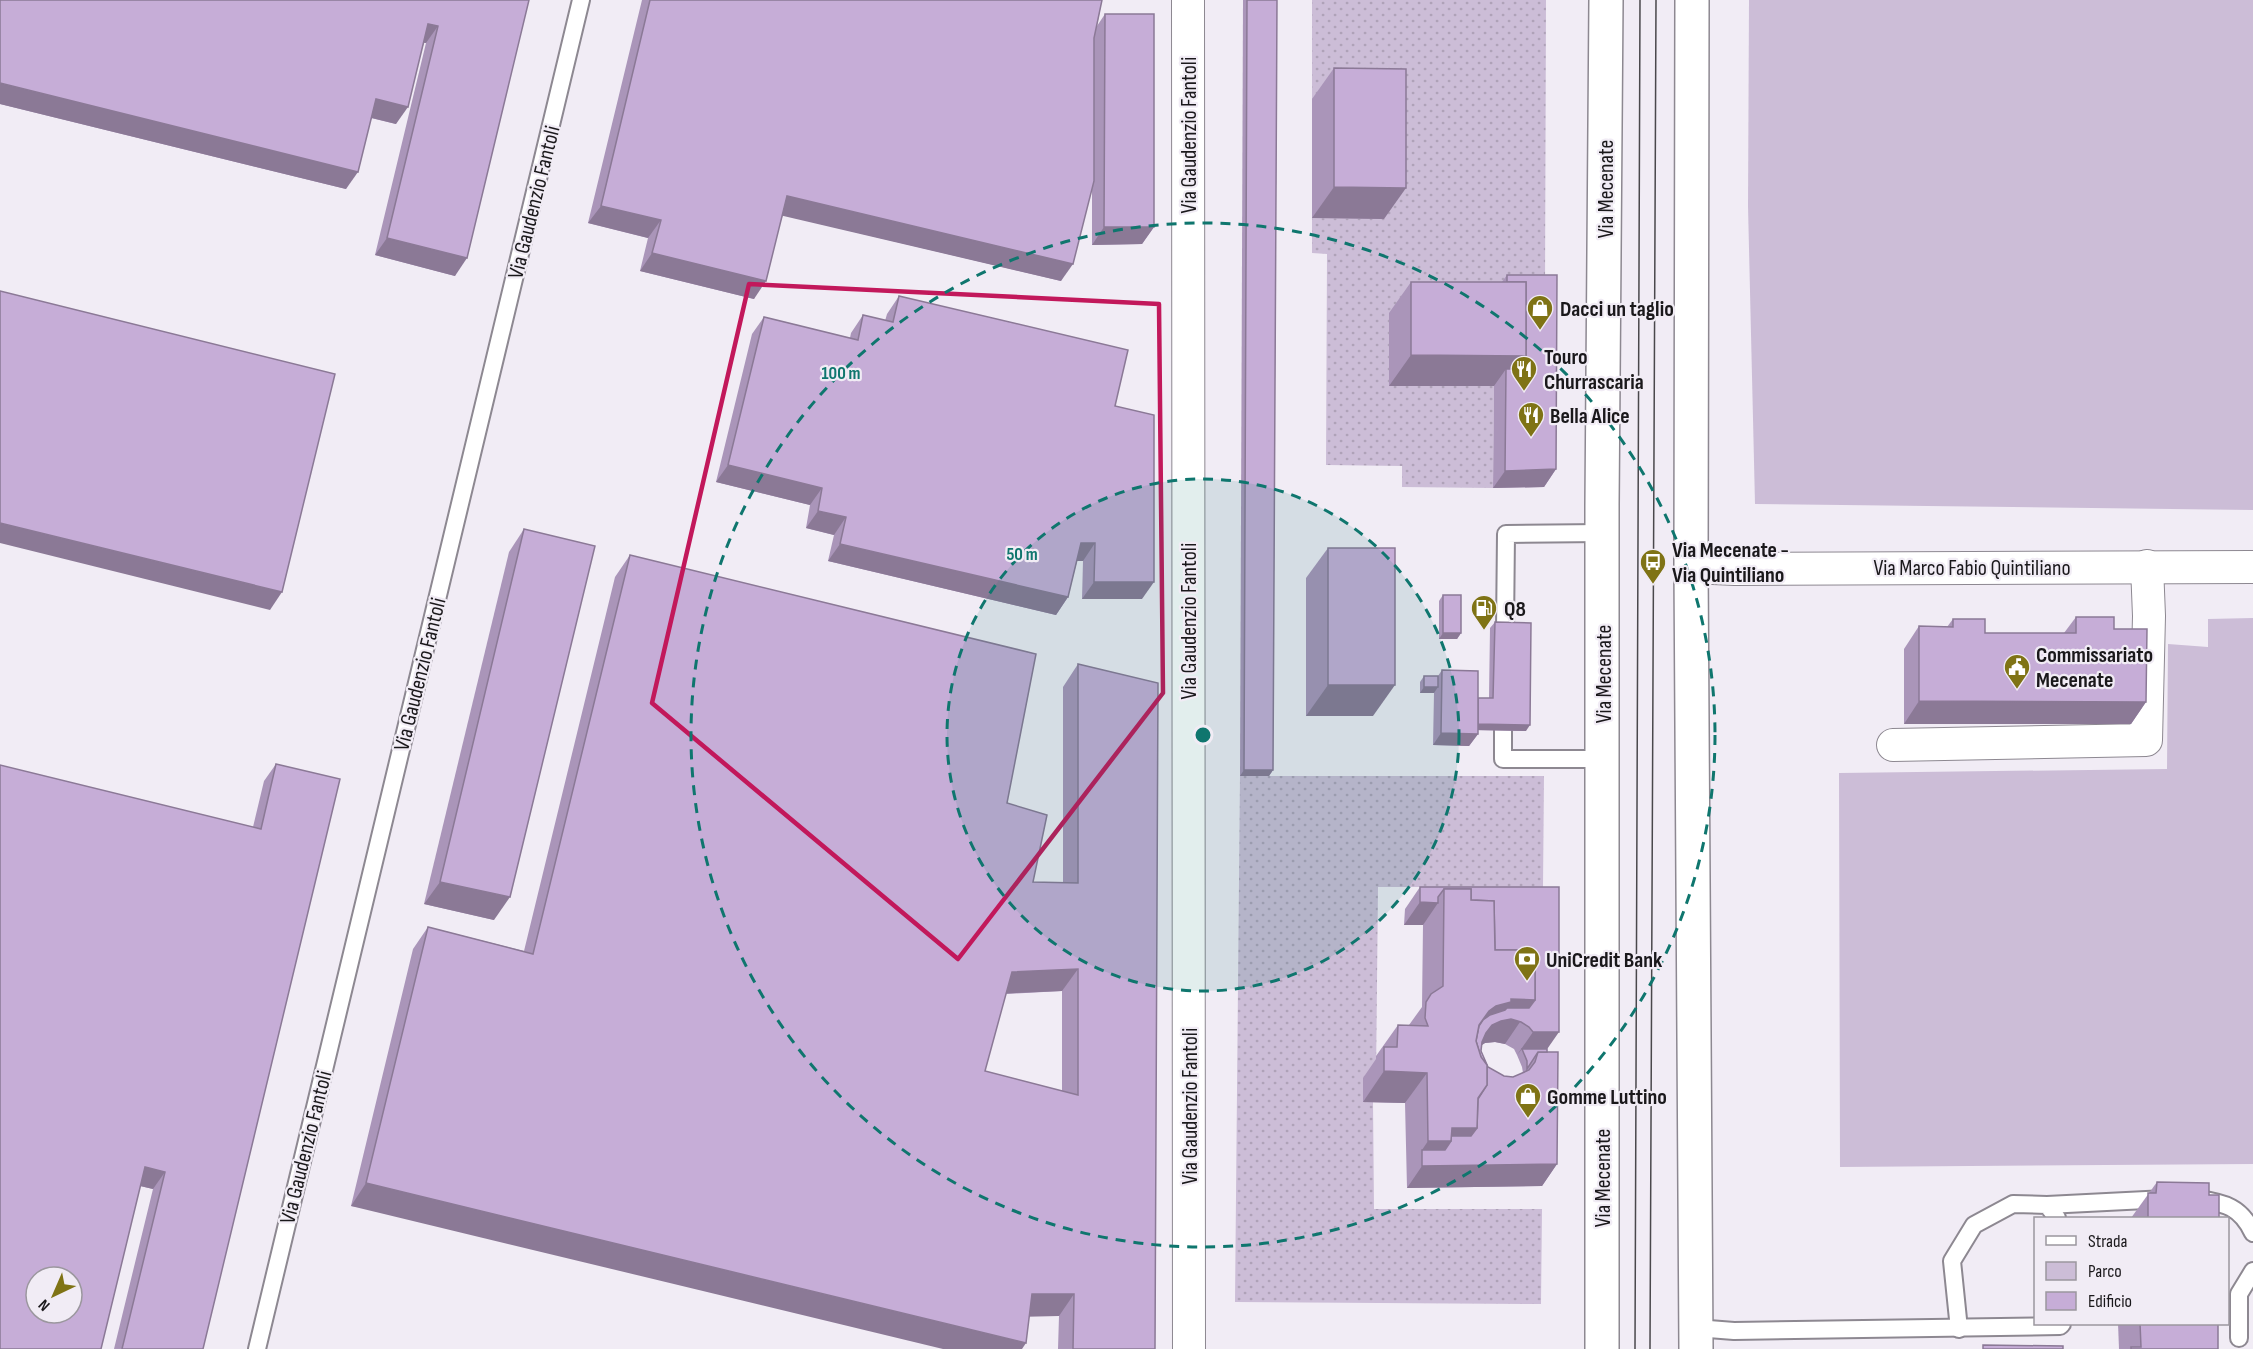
<svg xmlns="http://www.w3.org/2000/svg" width="2253" height="1349" viewBox="0 0 2253 1349" font-family="'Sofia Sans Condensed',sans-serif">
<defs>
<pattern id="garden-dots" width="8" height="8" patternUnits="userSpaceOnUse" patternTransform="scale(1.5)"><rect width="8" height="8" fill="#ccbdd7"/><path d="M2 2h.1M6 6h.1" fill="none" stroke="#afa2b8" stroke-width="1.8" stroke-linecap="round"/></pattern>
</defs>
<rect width="100%" height="100%" fill="#f1ecf5"/>
<g fill="#ccbdd7">
<path d="M1749,0h504v510l-498,-6 -7,-298z"/>
<path d="M2253,618v546l-413,3 -1,-394 328,-4 1,-125 40,3v-28z"/>
</g>
<g fill="url(#garden-dots)">
<path d="M1312,0h234l-1,292 -156,22 1,72h104l-1,102 -91,-1v-21l-76,-1 1,-211 -15,-1v-35l72,1v-119l-72,-1z"/>
<path d="M1240,776h304l-1,111h-165l-2,191 -13,1v23h10l1,107h168l-1,95 -306,-2z"/>
</g>
<g fill="none" stroke-linecap="round" stroke-linejoin="round">
<g stroke="#8d8891" stroke-width="20">
<g id="lane">
<path d="M1505,629l1,-95 97,-1"/>
<path d="M1503,730v29h100"/>
<path d="M2198,1199c27,4 43,8 55,34"/>
<path d="M2047,1205l119,-6"/>
<path d="M1696,1328l38,3 326,-5 2,-2"/>
<path d="M1959,1329l-7,-68 22,-36 39,-21 34,1 10,13"/>
<path d="M2239,1338v-44l14,-23"/>
<path d="M257,1349l324,-1349"/>
</g>
</g>
<g stroke="#8d8891" stroke-width="34">
<g id="street">
<path d="M1188,0l1,1349"/>
<path d="M1691,567l44,2 518,-2"/>
<path d="M1893,745l253,-5 3,-124 -2,-50"/>
</g>
</g>
<g stroke="#8d8891" stroke-width="36">
<g id="secondary">
<path d="M1692,0l-1,567 5,782"/>
<path d="M1602,1349v-844l4,-505"/>
</g>
</g>
<use href="#lane" stroke="#fff" stroke-width="16"/>
<use href="#street" stroke="#fff" stroke-width="32"/>
<use href="#secondary" stroke="#fff" stroke-width="33"/>
<g stroke="#4a484c" stroke-width="1.5">
<path d="M1635,1349l5,-1349"/>
<path d="M1650,1349l6,-1349"/>
</g>
</g>
<g fill="#aa95b9" fill-rule="evenodd">
<path d="M529,0l-74,276 -80,-21 51,-212h-2l-28,81 -25,-6 -25,71 -346,-85z"/>
<path d="M642,0h460l-5,26 8,-12 49,213 -12,17 -50,1v-59l-31,95 -278,-66 -29,84 -114,-28 8,-33 -60,-15z"/>
<path d="M1243,0h34l-4,770 -4,6h-29z"/>
<path d="M1334,68l50,151 -72,-1v-119z"/>
<path d="M1507,275l49,194 -12,18 -51,1 1,-102h-105v-73l22,-31h91z"/>
<path d="M899,296l216,110 27,193h-60l1,-38h-6l-9,36 -12,18 -228,-54 6,-26 -28,-7 4,-23 -94,-23 36,-148 12,-17 86,21 1,-5 12,-18 22,6 2,-7z"/>
<path d="M524,529l-30,391 -70,-16 85,-352z"/>
<path d="M1328,548l45,168h-67v-138z"/>
<path d="M630,555l377,248 26,79 30,1v-196l15,-23 77,685h-97l1,-33h-30l-678,-110 62,-257 15,-22 96,24 91,-374zM1062,991v100l-77,-20 21,-77z"/>
<path d="M1443,595l18,38 -4,6h-18v-38z"/>
<path d="M2076,617l38,12 32,73 -15,22h-227v-75l15,-23 28,1 6,-8 32,14h79z"/>
<path d="M1495,622l31,109 -48,-1v4l-9,12 -36,-1 1,-52h-14v-11l4,-6h14l4,-6 36,28h11l1,-70z"/>
<path d="M276,764l-73,585h-89l39,-160 -13,-3 -140,163 253,-522 11,-46z"/>
<path d="M1420,887h139l-12,162 10,115 -15,22 -135,2 -2,-85 -42,-1v-24l13,-19v-3l22,-31h11l13,-18 1,-82h-19l1,-16zM1495,1042l10,2 9,5 3,6 5,12 1,6 -10,4 -9,-1 -16,-9 -7,-16 1,-6 3,-2z"/>
<path d="M2157,1182l52,13 10,23h-88z"/>
<path d="M2118,1323h100v26h-99z"/>
</g>
<g fill="#8b7996">
<path d="M428,24l10,2 -12,17 -10,-2z"/>
<path d="M0,83l358,89 -12,17 -346,-85z"/>
<path d="M376,99l32,8 -12,17 -32,-8z"/>
<path d="M1334,187l72,1 -22,31 -72,-1z"/>
<path d="M787,196l286,68 -12,17 -286,-67z"/>
<path d="M601,206l60,14 -13,18 -60,-15z"/>
<path d="M1104,227h50l-12,17 -50,1z"/>
<path d="M387,238l80,20 -12,18 -80,-21z"/>
<path d="M652,253l114,28 -12,18 -114,-28z"/>
<path d="M1411,355l115,1 -20,28v-15l-12,17h-105z"/>
<path d="M728,465l94,23 -12,17 -94,-23z"/>
<path d="M1556,469l-12,18 -51,1 12,-17z"/>
<path d="M818,511l28,6 -12,18 -28,-7z"/>
<path d="M0,523l282,69 -12,18 -270,-67z"/>
<path d="M1081,543h14l-12,18h-14z"/>
<path d="M840,544l228,53 -12,18 -228,-54z"/>
<path d="M1094,582h60l-12,17h-60z"/>
<path d="M1443,633h18l-4,6h-18z"/>
<path d="M1328,685h67l-22,31h-67z"/>
<path d="M1424,687h14l-4,6h-14z"/>
<path d="M1919,701l227,1 -15,22h-227z"/>
<path d="M1474,724l56,1 -4,6 -56,-1z"/>
<path d="M1441,733l37,1 -9,12 -36,-1z"/>
<path d="M1244,770h29l-4,6h-29z"/>
<path d="M440,882l70,15 -16,23 -70,-16z"/>
<path d="M1420,902l18,1 -15,22h-19z"/>
<path d="M1078,969l-16,22 -66,3 16,-22z"/>
<path d="M1518,979l17,21 -30,44 -10,-2 -10,1 -8,5 -4,-15 16,-22z"/>
<path d="M1533,1032h26l-16,23 -21,-6 -5,6z"/>
<path d="M1384,1071l43,2 -22,30 -42,-1z"/>
<path d="M1452,1128h25l80,36 -15,22 -135,2 15,-22v-16l6,-9z"/>
<path d="M145,1167l20,5 -12,17 -21,-5z"/>
<path d="M366,1183l660,160 -4,6h-79l-592,-143z"/>
<path d="M1032,1294h42l-15,22 -43,1z"/>
</g>
<g fill="#c6add7" stroke="#8b7996" stroke-width="1.5" fill-rule="evenodd">
<path d="M0,0h529l-62,258 -80,-20 51,-212 -10,-2 -20,83 -32,-8 -18,73 -358,-89z"/>
<path d="M650,0h452l-8,38v143l-21,83 -286,-68 -21,85 -114,-28 9,-33 -60,-14z"/>
<path d="M1247,0h30l-4,770h-29z"/>
<path d="M1105,14h49v213h-50z"/>
<path d="M1334,68l72,1v119l-72,-1z"/>
<path d="M1507,275h50l-1,194 -51,2 1,-102h10l10,-13v-74h-19z"/>
<path d="M1411,282h115v74l-115,-1z"/>
<path d="M0,291l335,83 -53,218 -282,-69z"/>
<path d="M899,296l229,54 -13,56 39,9v167h-60l1,-39h-14l-13,54 -228,-53 6,-27 -28,-6 4,-23 -94,-23 36,-148 94,23 5,-25 30,7z"/>
<path d="M524,529l71,17 -85,351 -70,-15z"/>
<rect x="1328" y="548" width="67" height="137"/>
<path d="M630,555l406,99 -29,149 40,12 -14,67 45,1v-219l80,19 -3,666h-82l1,-55h-42l-6,49 -660,-160 62,-256 105,27zM1078,969v126l-93,-24 27,-99z"/>
<rect x="1443" y="595" width="18" height="38"/>
<path d="M2076,617h38v12h33l-1,73 -227,-1v-75l34,1v-8h32v14h91z"/>
<path d="M1495,622l36,1 -1,102 -52,-1v-26h15z"/>
<path d="M1442,670l36,1v63l-37,-1z"/>
<rect x="1424" y="676" width="14" height="11"/>
<path d="M276,764l64,15 -137,570h-81l43,-177 -20,-5 -44,182h-101v-584l261,64zM36,1277h36v36h-36z"/>
<path d="M1420,887h139v145h-26l-4,-5 -8,-5 -10,-3 -10,2 -9,4 -6,8 -4,9 -1,9 7,16 16,9 9,1 16,-7 6,-8 3,-10h20l-1,112 -135,2v-16h23l6,-9v-5h20l6,-8 1,-29 9,-14v-20l-6,-8 -5,-16 3,-15 4,-6 7,-5 15,-5 2,-2h22l6,-8v-30h-11v-20h-29l-1,-49 -23,-1v-11h-27l-6,8v6l-18,-1z"/>
<path d="M1444,889h27v11l23,1 1,49h29v20h11v30l-24,-1v3l-15,4 -7,5 -10,14 -3,16 5,16 6,8v20l-9,13 -1,30h-25l-1,13h-23l-1,-68 -43,-2v-24h13l1,-22 30,1 -3,-8 1,-16 5,-8 12,-8z"/>
<path d="M1522,1049h25v3h-9l-11,17v-8z"/>
<path d="M2157,1182l52,1v12h10v23h-71v-25h8z"/>
<path d="M2140,1323h78v26h-87v-2h10z"/>
<path d="M1983,1345l80,1v3h-80z"/>
</g>
<path fill="none" stroke="#c2185b" stroke-width="4.5" stroke-linejoin="round" d="M749,284l410,20 4,389 -205,266 -306,-256z"/>
<circle cx="1203" cy="735" r="256" fill="#0f766e" fill-opacity=".12"/>
<g fill="none" stroke="#0f766e" stroke-width="3" stroke-dasharray="10 8">
<circle cx="1203" cy="735" r="256"/>
<circle cx="1203" cy="735" r="512"/>
</g>
<defs>
<g id="shop-pin" transform="scale(1.35)"><path d="M0 17L-7.5 6A9.5 9.5 0 1 1 7.5 6Z" fill="#7f7315" stroke="#f1ecf5"/><path d="M-5-2.5h2.3a2.7 3.5 0 0 1 5.4 0H5L5.5 6h-11ZM-1.5-2.5h3a1.5 2.3 0 0 0-3 0Z" fill="#fff"/></g>
<g id="restaurant-pin" transform="scale(1.35)"><path d="M0 17L-7.5 6A9.5 9.5 0 1 1 7.5 6Z" fill="#7f7315" stroke="#f1ecf5"/><path d="M-5-6h1v4h1v-4h1v4h1v-4h1v5L-1.5 .5V6h-2V.5L-5-1ZM5-6V6H3V1.5H1.5Q1.5-4 5-6Z" fill="#fff"/></g>
<g id="bus-pin" transform="scale(1.35)"><path d="M0 17L-7.5 6A9.5 9.5 0 1 1 7.5 6Z" fill="#7f7315" stroke="#f1ecf5"/><path d="M-5-6H5V4H4V6H2V4H-2V6H-4V4H-5ZM-3.5-4V0h7V-4ZM-3.5 1.2v1.5H-2V1.2ZM2 1.2v1.5H3.5V1.2Z" fill="#fff"/></g>
<g id="fuel-pin" transform="scale(1.35)"><path d="M0 17L-7.5 6A9.5 9.5 0 1 1 7.5 6Z" fill="#7f7315" stroke="#f1ecf5"/><path d="M-5.5-6h7V0h2V4h1.3V-2.5L3-4.5l.8-.8L6-3V5H2.5V1h-1V6h-7ZM-4.2-4.7v3.2H.2V-4.7Z" fill="#fff"/></g>
<g id="civic-pin" transform="scale(1.35)"><path d="M0 17L-7.5 6A9.5 9.5 0 1 1 7.5 6Z" fill="#7f7315" stroke="#f1ecf5"/><path d="M-.6-6.5H3V-4.5H.6V-3L4-1V1h2V6H-6V1h2V-1L-.6-3ZM-1.2 2.5V6h2.4V2.5Z" fill="#fff"/></g>
<g id="bank-pin" transform="scale(1.35)"><path d="M0 17L-7.5 6A9.5 9.5 0 1 1 7.5 6Z" fill="#7f7315" stroke="#f1ecf5"/><path d="M-6-4H6V4H-6ZM0-2.3a2.3 2.3 0 1 0 0 4.6a2.3 2.3 0 1 0 0-4.6Z" fill="#fff"/></g>
</defs>
<g fill-rule="evenodd">
<use href="#shop-pin" x="1540" y="308"/>
<use href="#restaurant-pin" x="1524" y="369"/>
<use href="#restaurant-pin" x="1531" y="415"/>
<use href="#bus-pin" x="1653" y="562"/>
<use href="#fuel-pin" x="1484" y="608"/>
<use href="#civic-pin" x="2017" y="667"/>
<use href="#bank-pin" x="1527" y="959"/>
<use href="#shop-pin" x="1528" y="1096"/>
</g>
<g text-anchor="middle" stroke-width="4.5" stroke-linejoin="round" paint-order="stroke">
<g font-size="22" fill="#1a181b" stroke="#f1ecf5">
<text transform="translate(1188 135) rotate(-90)" y="8">Via Gaudenzio Fantoli</text>
<text transform="translate(1605 189) rotate(-90)" y="8">Via Mecenate</text>
<text transform="translate(533 202) rotate(-76)" y="8">Via Gaudenzio Fantoli</text>
<text x="1972" y="575">Via Marco Fabio Quintiliano</text>
<text transform="translate(1188 621) rotate(-90)" y="8">Via Gaudenzio Fantoli</text>
<text transform="translate(419 674) rotate(-76)" y="8">Via Gaudenzio Fantoli</text>
<text transform="translate(1603 674) rotate(-90)" y="8">Via Mecenate</text>
<text transform="translate(1189 1106) rotate(-90)" y="8">Via Gaudenzio Fantoli</text>
<text transform="translate(305 1147) rotate(-76)" y="8">Via Gaudenzio Fantoli</text>
<text transform="translate(1602 1178) rotate(-90)" y="8">Via Mecenate</text>
</g>
<g font-size="22" font-weight="bold" fill="#1a181b" stroke="#f1ecf5" text-anchor="start">
<text x="1560" y="316">Dacci un taglio</text>
<text x="1544" y="364">Touro<tspan x="1544" dy="25">Churrascaria</tspan></text>
<text x="1550" y="423">Bella Alice</text>
<text x="1672" y="557">Via Mecenate -<tspan x="1672" dy="25">Via Quintiliano</tspan></text>
<text x="1504" y="616">Q8</text>
<text x="2036" y="662">Commissariato<tspan x="2036" dy="25">Mecenate</tspan></text>
<text x="1546" y="967">UniCredit Bank</text>
<text x="1547" y="1104">Gomme Luttino</text>
</g>
</g>
<circle cx="1203" cy="735" r="9" fill="#0f766e" stroke="#f1ecf5" stroke-width="3"/>
<g font-size="18" text-anchor="middle" font-weight="bold" fill="#0f766e" stroke="#f1ecf5" stroke-width="4.5" stroke-linejoin="round" paint-order="stroke">
<text x="841" y="379">100 m</text>
<text x="1022" y="560">50 m</text>
</g>
<rect x="2034" y="1217" width="195" height="108" fill="#f1ecf5" stroke="#9b979e" stroke-width="1.5"/>
<rect x="2046" y="1236" width="30" height="9" fill="#ffffff" stroke="#9b979e" stroke-width="1.5"/>
<text x="2088" y="1247" font-size="18" fill="#1a181b">Strada</text>
<rect x="2046" y="1262" width="30" height="18" fill="#ccbdd7" stroke="#9b979e" stroke-width="1.5"/>
<text x="2088" y="1277" font-size="18" fill="#1a181b">Parco</text>
<rect x="2046" y="1292" width="30" height="18" fill="#c6add7" stroke="#9b979e" stroke-width="1.5"/>
<text x="2088" y="1307" font-size="18" fill="#1a181b">Edificio</text>
<g transform="translate(54 1295) rotate(224)"><circle r="28" fill="#f1ecf5" stroke="#9b979e" stroke-width="1.5"/>
<path d="M0-4.5L10 22L0 15L-10 22Z" fill="#7f7315"/>
<text y="-9" font-size="16" font-weight="bold" text-anchor="middle" fill="#1a181b">N</text>
</g>
</svg>
